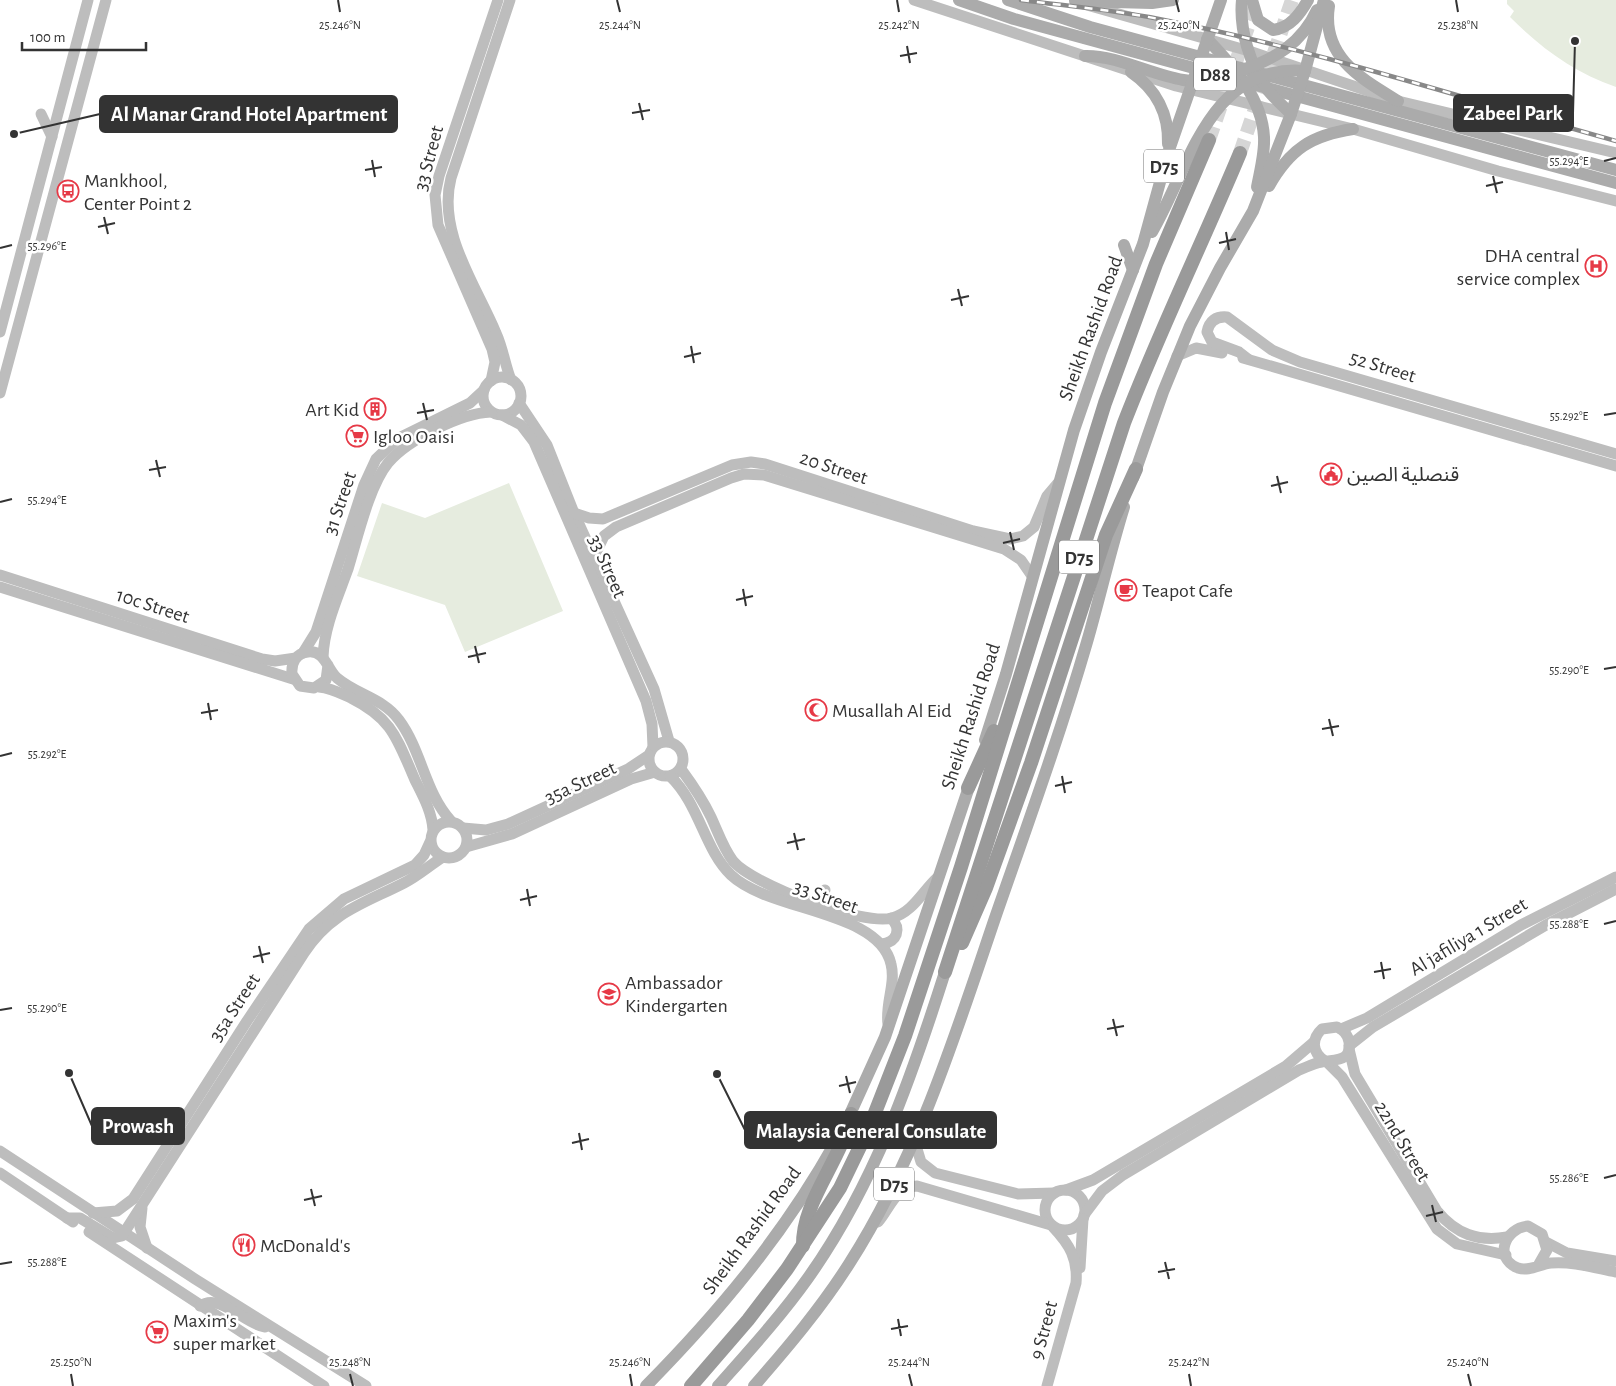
<svg xmlns="http://www.w3.org/2000/svg" width="1616" height="1386" viewBox="0 0 1616 1386" font-family="'Alegreya Sans','Noto Sans Arabic',sans-serif">
<rect width="100%" height="100%" fill="#fff"/>
<g fill="#e6ecdf">
<path d="M1507,0h109v87c-42,-15 -74,-38 -106,-70l4,-6 -7,-7z"/>
<path d="M509,483l54,128 -98,41 -20,-47 -88,-29 25,-73 43,15z"/>
</g>
<g fill="none" stroke-linecap="round" stroke-linejoin="round">
<g stroke="#d6d6d6" stroke-width="14" stroke-dasharray="14 7" stroke-linecap="butt">
<path d="M1209,140l48,-139"/>
<path d="M1240,153l52,-153"/>
</g>
<g stroke="#bdbdbd" stroke-width="11">
<path d="M510,0l-59,178c-14,54 25,107 45,155 7,15 9,32 15,47"/>
<path d="M914,0l262,86 177,43 145,42 118,30"/>
<path d="M1080,3l169,48 149,50 218,52"/>
<path d="M41,114l11,23"/>
<path d="M0,332l88,-332"/>
<path d="M1177,356l19,-8 26,5"/>
<path d="M1243,358l373,108"/>
<path d="M1248,359l-9,-7 -27,-10 -5,-10c2,-11 9,-16 20,-15l45,33 28,12 316,92"/>
<circle cx="502" cy="396" r="19"/>
<path d="M491,381l4,-19 -3,-13 -54,-124 -3,-30 4,-19 59,-176"/>
<path d="M0,393l106,-393"/>
<path d="M519,403l28,42 27,68 80,176 15,52"/>
<path d="M502,415l19,10 13,17 112,259 6,23 1,23"/>
<path d="M574,513l15,5 14,1 129,-54 19,-3 14,2 208,67 37,8 13,-3 11,-9 13,-31 11,-13"/>
<path d="M594,557l10,-21 12,-9 115,-49 13,-4 20,1 240,74 17,11 11,16"/>
<path d="M0,575l262,84 13,2 21,-3"/>
<path d="M0,587l293,92"/>
<path d="M303,653l13,-21 48,-147 12,-26 21,-20 73,-36 14,-13"/>
<path d="M323,657c1,-30 15,-60 25,-88 9,-29 21,-83 40,-106 19,-23 73,-50 103,-51"/>
<path d="M328,665l-2,15 -12,8 -14,-2 -8,-12c-1,-11 4,-21 16,-22 17,-2 19,17 29,26 20,17 46,20 62,42 23,31 26,73 52,101"/>
<path d="M319,687c12,1 21,6 32,11 42,21 46,41 64,82 8,16 17,32 18,50"/>
<circle cx="666" cy="759" r="17"/>
<path d="M681,769c11,15 22,31 30,48 7,15 12,31 22,44 20,24 130,65 159,57 21,-6 30,-26 45,-40"/>
<path d="M670,776c30,29 34,73 61,99 39,37 148,35 160,89 5,20 -6,40 -3,60"/>
<circle cx="449" cy="840" r="18"/>
<path d="M463,828l23,2 22,-6 120,-55 21,-14"/>
<path d="M466,847l46,-13 119,-55 24,-7"/>
<path d="M812,902l13,-12"/>
<path d="M882,944c15,-2 20,-15 9,-26"/>
<path d="M1341,1029l26,-11 154,-93 95,-48"/>
<path d="M1349,1046l24,-19 173,-102 70,-36"/>
<path d="M1349,1049l6,25 82,137c19,23 41,31 70,26"/>
<path d="M1327,1062l15,15 95,152 20,15 49,11"/>
<path d="M914,1139l7,23 14,11 83,21 36,-1"/>
<path d="M0,1151l195,128 171,107"/>
<path d="M0,1173l73,49"/>
<circle cx="1065" cy="1210" r="20"/>
<path d="M1066,1190l27,-10 193,-114 28,-24"/>
<path d="M142,1208l-2,19 7,21"/>
<path d="M93,1213l24,-2 16,-12 114,-178 62,-92 35,-30 71,-34 9,-10 6,-13"/>
<path d="M1084,1215l18,-24 21,-16 176,-105c8,-3 15,-7 23,-8 11,-3 30,1 27,-20 -1,-7 -5,-12 -12,-15l-15,2c-11,10 -10,24 3,32"/>
<path d="M67,1218h13l33,20 9,-2 182,-283c27,-41 59,-49 100,-70 14,-7 26,-18 39,-26"/>
<path d="M878,1222c12,-14 17,-35 39,-36l134,39"/>
<path d="M89,1232l235,154"/>
<path d="M1546,1242l21,11 49,8"/>
<path d="M1539,1264l8,-14 -5,-16 -14,-8c-23,2 -35,32 -10,42 11,4 22,-4 33,-5 21,-2 44,5 65,9"/>
<path d="M1080,1268l3,-49"/>
<path d="M200,1306c20,-14 44,18 65,21"/>
<path d="M1047,1386l29,-103c2,-24 -6,-38 -23,-56"/>
</g>
<g stroke="#ababab" stroke-width="12">
<path d="M959,0l55,19 110,30 492,134"/>
<path d="M1008,0l82,27 526,143"/>
<path d="M1242,0c-3,30 8,64 25,89 7,9 16,17 24,25"/>
<path d="M1252,0l6,20 15,10c17,-2 27,-16 35,-30"/>
<path d="M1075,1l77,2 21,-3"/>
<path d="M1329,6c-8,51 33,73 69,95"/>
<path d="M1207,39c26,27 55,59 57,98 1,16 -4,34 -7,50"/>
<path d="M1085,56c46,-1 93,38 138,21"/>
<path d="M1242,70c33,-11 60,-27 75,-60"/>
<path d="M1131,72c25,17 38,42 37,72"/>
<path d="M1269,186c21,-37 43,-51 84,-57"/>
<path d="M1152,232c38,-65 57,-169 153,-161"/>
<path d="M1124,245l9,25"/>
<path d="M1133,478l30,-86 27,-66 30,-58 33,-57 38,-97 14,-43 19,-71"/>
<path d="M985,740l21,-66 68,-244 27,-78 42,-108 25,-91 53,-153"/>
<path d="M846,1123l39,-86 87,-259"/>
<path d="M646,1386c73,-74 138,-152 189,-243"/>
<path d="M718,1386c31,-35 63,-70 90,-108 66,-93 103,-199 137,-306"/>
<path d="M754,1386c34,-39 67,-78 95,-122 68,-106 106,-228 146,-346 32,-92 65,-183 92,-276 13,-45 23,-90 37,-135"/>
</g>
<g stroke="#9a9a9a" stroke-width="14">
<path d="M968,788l26,-57"/>
<path d="M962,943l24,-55 45,-125 75,-228 30,-66"/>
<path d="M945,972l179,-549c35,-91 78,-179 116,-270"/>
<path d="M803,1246c-1,-46 39,-85 48,-132"/>
<path d="M691,1386l57,-66 39,-51 53,-81 29,-60 36,-92 56,-169 144,-464 51,-139 53,-124"/>
</g>
<g stroke="#888" stroke-width="4.5">
<path id="rail" d="M1021,0c46,6 93,10 138,19 155,30 306,80 457,122"/>
</g>
<use href="#rail" stroke="#fff" stroke-width="2.5" stroke-dasharray="8" stroke-linecap="butt"/>
</g>
<path fill="none" stroke="#333" stroke-width="2" d="M338,0l2,12M617,0l3,12M897,0l2,12M1176,0l3,12M1456,0l2,12M907,46l3,17M900,56l17,-3M639,103l4,17M632,113l18,-3M372,160l3,17M1604,161l12,-3M365,170l17,-3M1493,176l4,17M1486,186l17,-4M104,217l4,17M98,227l17,-4M1226,232l3,18M1219,243l17,-4M0,248l12,-3M958,289l4,17M951,300l18,-4M691,346l3,17M684,357l17,-4M423,403l4,17M417,413l17,-3M1604,415l12,-2M156,460l4,17M149,470l17,-3M1277,476l4,17M1271,486l17,-4M0,502l12,-3M1010,532l4,18M1003,543l17,-4M743,589l3,17M736,600l17,-4M475,646l4,17M468,657l18,-4M1604,669l12,-2M208,703l3,17M201,713l17,-3M1329,719l4,17M1322,729l17,-3M0,756l12,-3M1062,776l3,17M1055,786l17,-4M794,833l4,17M787,843l18,-4M527,889l3,17M520,900l17,-4M1604,924l12,-3M259,946l4,17M253,957l17,-4M1381,962l3,17M1374,972l17,-3M0,1010l12,-2M1113,1019l4,17M1107,1029l17,-3M846,1076l4,17M839,1086l17,-4M579,1133l3,17M572,1143l17,-4M1604,1178l12,-3M311,1189l4,17M304,1200l18,-4M1432,1205l4,17M1426,1216l17,-4M1165,1262l4,17M0,1264l12,-2M1158,1272l17,-3M898,1319l3,17M891,1329l17,-3M71,1374l2,12M350,1374l3,12M630,1374l2,12M909,1374l3,12M1189,1374l2,12M1468,1374l3,12"/>
<defs>
<g id="bus-ring" transform="scale(1.125)"><circle r="9.5" fill="#fff" stroke="#e63946" stroke-width="1.5"/><path d="M-5-6H5V4H4V6H2V4H-2V6H-4V4H-5ZM-3.5-4V0h7V-4ZM-3.5 1.2v1.5H-2V1.2ZM2 1.2v1.5H3.5V1.2Z" fill="#e63946"/></g>
<g id="hospital-ring" transform="scale(1.125)"><circle r="9.5" fill="#fff" stroke="#e63946" stroke-width="1.5"/><path d="M-5-5h3v3.5h4V-5h3V5h-3V1.5h-4V5h-3Z" fill="#e63946"/></g>
<g id="building-ring" transform="scale(1.125)"><circle r="9.5" fill="#fff" stroke="#e63946" stroke-width="1.5"/><path d="M-4-6H4V6H1V3H-1V6H-4ZM-2.5-4.3h1.7v1.8h-1.7ZM.8-4.3h1.7v1.8H.8ZM-2.5-1h1.7V.8h-1.7ZM.8-1h1.7V.8H.8Z" fill="#e63946"/></g>
<g id="supermarket-ring" transform="scale(1.125)"><circle r="9.5" fill="#fff" stroke="#e63946" stroke-width="1.5"/><path d="M-6-5.5h2.5l.6 2H6L4.5 2H-2.5L-4.4-4H-6ZM-1.5 3.2a1.3 1.3 0 1 0 .1 0ZM3 3.2a1.3 1.3 0 1 0 .1 0Z" fill="#e63946"/></g>
<g id="civic-ring" transform="scale(1.125)"><circle r="9.5" fill="#fff" stroke="#e63946" stroke-width="1.5"/><path d="M-.6-6.5H3V-4.5H.6V-3L4-1V1h2V6H-6V1h2V-1L-.6-3ZM-1.2 2.5V6h2.4V2.5Z" fill="#e63946"/></g>
<g id="cafe-ring" transform="scale(1.125)"><circle r="9.5" fill="#fff" stroke="#e63946" stroke-width="1.5"/><path d="M-5.5-4.5H6V0H3Q3 3.5 0 3.5H-2.5Q-5.5 3.5-5.5 0ZM3-3.2v2h1.7v-2ZM-6 4.5H4V6H-6Z" fill="#e63946"/></g>
<g id="mosque-ring" transform="scale(1.125)"><circle r="9.5" fill="#fff" stroke="#e63946" stroke-width="1.5"/><path d="M3.5-4.9A6 6 0 1 0 3.5 4.9A5 5 0 1 1 3.5-4.9Z" fill="#e63946"/></g>
<g id="school-ring" transform="scale(1.125)"><circle r="9.5" fill="#fff" stroke="#e63946" stroke-width="1.5"/><path d="M0-5L7-2L0 1L-7-2ZM-4 1L0 2.5L4 1V4Q0 6-4 4Z" fill="#e63946"/></g>
<g id="restaurant-ring" transform="scale(1.125)"><circle r="9.5" fill="#fff" stroke="#e63946" stroke-width="1.5"/><path d="M-5-6h1v4h1v-4h1v4h1v-4h1v5L-1.5 .5V6h-2V.5L-5-1ZM5-6V6H3V1.5H1.5Q1.5-4 5-6Z" fill="#e63946"/></g>
</defs>
<g fill-rule="evenodd">
<use href="#bus-ring" x="68" y="191"/>
<use href="#hospital-ring" x="1596" y="266"/>
<use href="#building-ring" x="375" y="409"/>
<use href="#supermarket-ring" x="357" y="436"/>
<use href="#civic-ring" x="1331" y="474"/>
<use href="#cafe-ring" x="1126" y="590"/>
<use href="#mosque-ring" x="816" y="710"/>
<use href="#school-ring" x="609" y="994"/>
<use href="#restaurant-ring" x="244" y="1245"/>
<use href="#supermarket-ring" x="157" y="1332"/>
</g>
<g text-anchor="middle" stroke-width="5" stroke-linejoin="round" paint-order="stroke">
<g fill="#fff" stroke="#707070" stroke-width="1">
<rect x="1194" y="57.5" width="42" height="33" rx="4"/>
<rect x="1144" y="149.5" width="40" height="33" rx="4"/>
<rect x="1059" y="540.5" width="40" height="33" rx="4"/>
<rect x="874" y="1167.5" width="40" height="33" rx="4"/>
</g>
<g font-size="19" font-weight="bold" fill="#333">
<text x="1215" y="81">D88</text>
<text x="1164" y="173">D75</text>
<text x="1079" y="564">D75</text>
<text x="894" y="1191">D75</text>
</g>
<g font-size="20" fill="#333" stroke="#fff">
<text transform="translate(428 158) rotate(-75)" y="7">33 Street</text>
<text transform="translate(1090 328) rotate(-70)" y="7">Sheikh Rashid Road</text>
<text transform="translate(1383 366) rotate(17)" y="7">52 Street</text>
<text transform="translate(834 467) rotate(18)" y="7">20 Street</text>
<text transform="translate(339 503) rotate(-71)" y="7">31 Street</text>
<text transform="translate(608 566) rotate(66)" y="7">33 Street</text>
<text transform="translate(153 605) rotate(18)" y="7">10c Street</text>
<text transform="translate(970 716) rotate(-72)" y="7">Sheikh Rashid Road</text>
<text transform="translate(580 782) rotate(-25)" y="7">35a Street</text>
<text transform="translate(826 896) rotate(19)" y="7">33 Street</text>
<text transform="translate(1468 936) rotate(-31)" y="7">Al jafiliya 1 Street</text>
<text transform="translate(234 1007) rotate(-57)" y="7">35a Street</text>
<text transform="translate(1403 1141) rotate(59)" y="7">22nd Street</text>
<text transform="translate(751 1230) rotate(-54)" y="7">Sheikh Rashid Road</text>
<text transform="translate(1043 1330) rotate(-75)" y="7">9 Street</text>
</g>
<g font-size="20" fill="#333" stroke="#fff" text-anchor="start">
<text x="84" y="187">Mankhool,<tspan x="84" dy="23">Center Point 2</tspan></text>
<text x="1580" y="262" text-anchor="end">DHA central<tspan x="1580" dy="23">service complex</tspan></text>
<text x="359" y="416" text-anchor="end">Art Kid</text>
<text x="373" y="443">Igloo Oaisi</text>
<text x="1347" y="481">قنصلية الصين</text>
<text x="1142" y="597">Teapot Cafe</text>
<text x="832" y="717">Musallah Al Eid</text>
<text x="625" y="989">Ambassador<tspan x="625" dy="23">Kindergarten</tspan></text>
<text x="260" y="1252">McDonald's</text>
<text x="173" y="1327">Maxim's<tspan x="173" dy="23">super market</tspan></text>
</g>
</g>
<g font-size="12" text-anchor="middle" fill="#333" stroke="#fff" stroke-width="5" stroke-linejoin="round" paint-order="stroke">
<text x="340" y="29">25.246°N</text>
<text x="620" y="29">25.244°N</text>
<text x="899" y="29">25.242°N</text>
<text x="1179" y="29">25.240°N</text>
<text x="1458" y="29">25.238°N</text>
<text x="1569" y="165">55.294°E</text>
<text x="47" y="250">55.296°E</text>
<text x="1569" y="420">55.292°E</text>
<text x="47" y="504">55.294°E</text>
<text x="1569" y="674">55.290°E</text>
<text x="47" y="758">55.292°E</text>
<text x="1569" y="928">55.288°E</text>
<text x="47" y="1012">55.290°E</text>
<text x="1569" y="1182">55.286°E</text>
<text x="47" y="1266">55.288°E</text>
<text x="71" y="1366">25.250°N</text>
<text x="350" y="1366">25.248°N</text>
<text x="630" y="1366">25.246°N</text>
<text x="909" y="1366">25.244°N</text>
<text x="1189" y="1366">25.242°N</text>
<text x="1468" y="1366">25.240°N</text>
</g>
<path fill="none" stroke="#333" stroke-width="2" d="M1575 41L1573 113M14 134L100 114M69 1073L92 1126M717 1074L745 1130"/>
<g fill="#333" stroke="#fff" stroke-width="2">
<circle cx="1575" cy="41" r="5"/>
<circle cx="14" cy="134" r="5"/>
<circle cx="69" cy="1073" r="5"/>
<circle cx="717" cy="1074" r="5"/>
</g>
<g fill="#333" stroke="#333" stroke-width="2">
<rect x="1454" y="95" width="119" height="36" rx="5"/>
<rect x="100" y="96" width="297" height="36" rx="5"/>
<rect x="92" y="1108" width="92" height="36" rx="5"/>
<rect x="745" y="1112" width="251" height="36" rx="5"/>
</g>
<g font-size="21" text-anchor="middle" font-weight="bold" fill="#fff">
<text x="1513" y="120">Zabeel Park</text>
<text x="249" y="121">Al Manar Grand Hotel Apartment</text>
<text x="138" y="1133">Prowash</text>
<text x="871" y="1138">Malaysia General Consulate</text>
</g>
<path d="M22 42v8h124v-8" fill="none" stroke="#333333" stroke-width="2.5"/>
<text x="30" y="42" font-size="15" fill="#333333" stroke="#ffffff" stroke-width="4" paint-order="stroke">100 m</text>
</svg>
